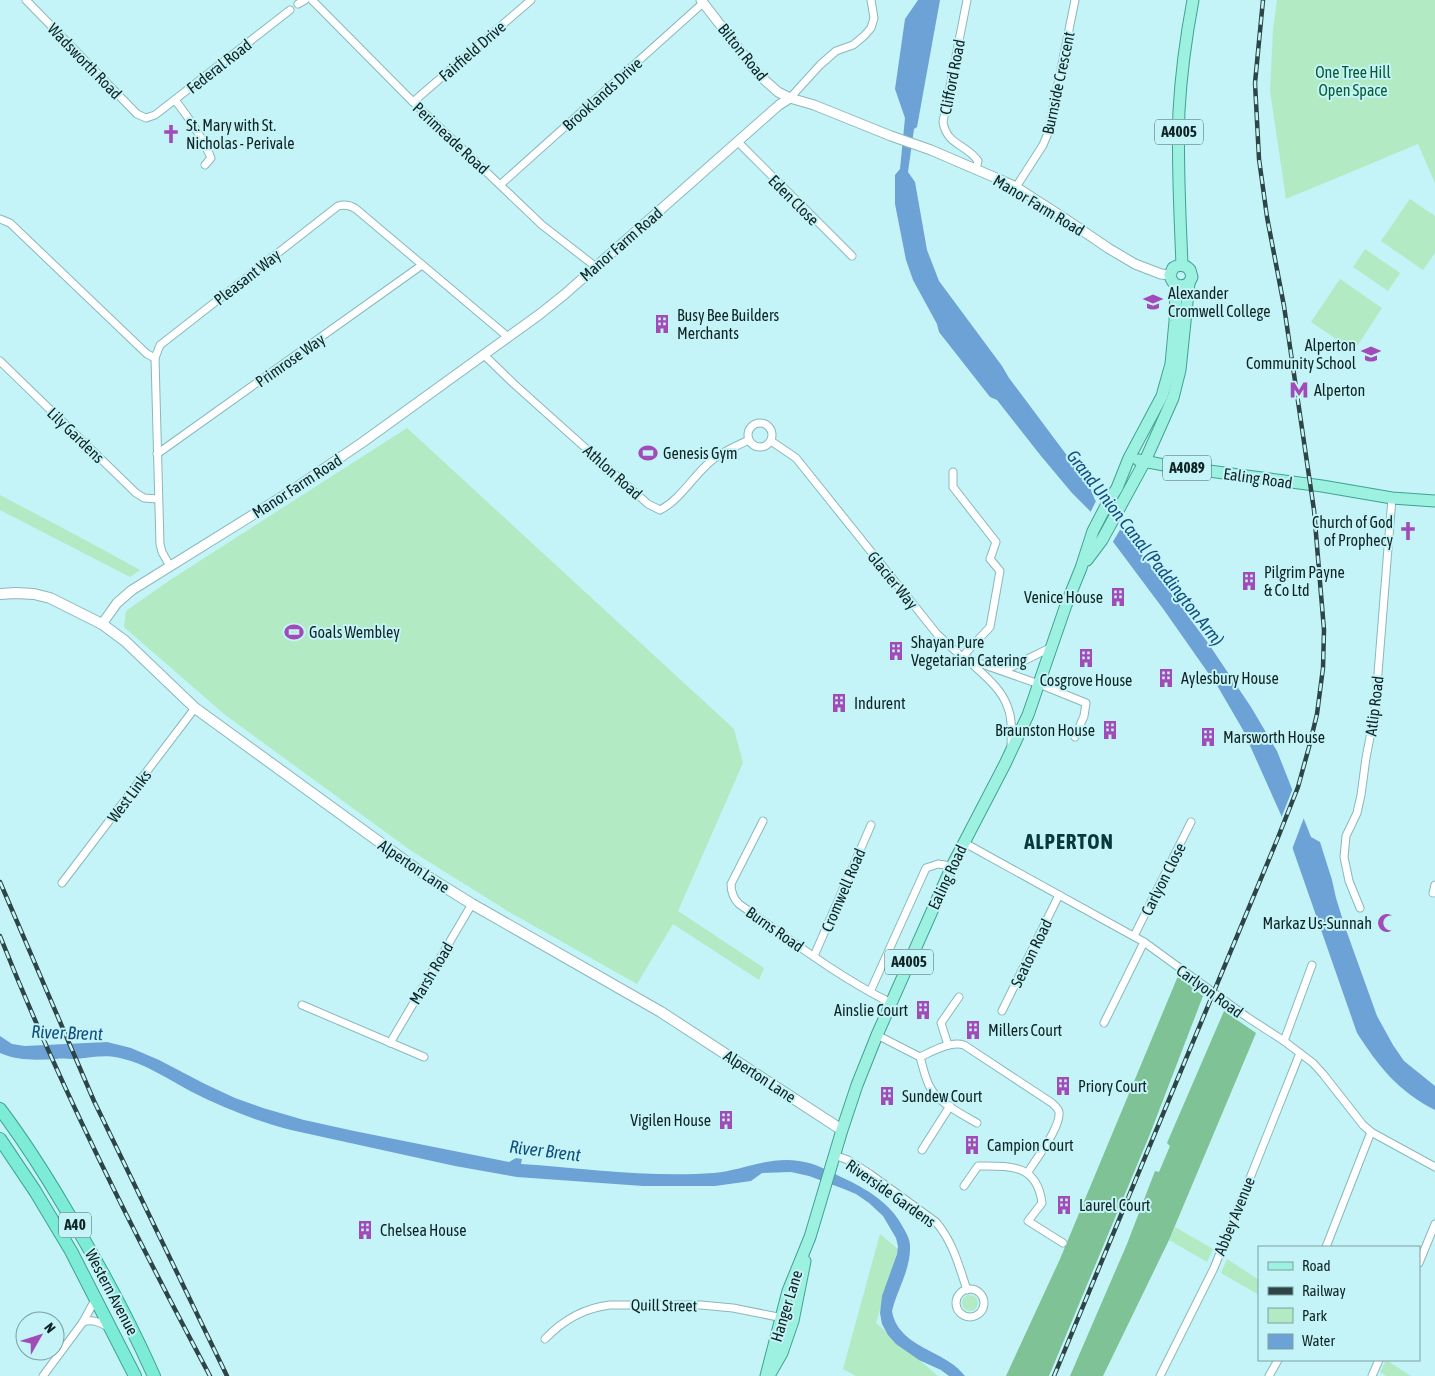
<svg xmlns="http://www.w3.org/2000/svg" width="1435" height="1376" viewBox="0 0 1435 1376" font-family="'Asap Condensed',sans-serif">
<rect width="100%" height="100%" fill="#c4f4f7"/>
<g fill="#b2eac3">
<path d="M1277,0h158v183l-17,-39 -132,55 -16,-108 3,-61z"/>
<path d="M1410,199l25,17v37l-12,17 -42,-29z"/>
<path d="M1365,249l35,24 -12,18 -35,-24z"/>
<path d="M1340,279l42,29 -28,43 -43,-29z"/>
<path d="M407,428l327,301 9,34 -65,148 86,57 -5,12 -86,-56 -36,60 -126,-71 -101,-63 -186,-136 -100,-87 2,-16 44,-31z"/>
<path d="M0,495l89,47 51,28 -10,7 -130,-67z"/>
<path d="M1175,1227l38,22 -6,13 -38,-22z"/>
<path d="M880,1234l18,15 -22,74 62,53h-82l-13,-7z"/>
<path d="M1227,1259l32,21v15l-38,-22z"/>
<circle cx="970" cy="1303" r="8"/>
<path d="M1386,1360l25,16h-25l-6,-4z"/>
</g>
<g fill="#7ec295">
<path d="M1178,976l25,20 -53,138 -101,242h-43l54,-117z"/>
<path d="M1224,1011l32,22 -87,207 -66,136h-33l57,-132 28,-73 4,1 11,-26 -3,-3z"/>
</g>
<g fill="#6ca2d5">
<path d="M918,0h22l-23,127 -3,2 -6,43 7,10 12,68 12,31 63,85 7,12 80,107 6,15 25,30 5,1 83,112 43,64 26,44 34,86 9,5 12,38 4,18 9,29 32,89 16,29 11,16 31,25v24c-37,-19 -56,-43 -78,-77l-76,-218 -38,-85 -25,-43 -54,-77 -74,-99 -18,-18 -31,-37 -44,-56 -7,-3 -51,-65 -2,-8 -24,-44 -7,-20 -11,-56v-29l5,-6 5,-51 -10,-29 10,-70z"/>
<path d="M0,1036l12,8 13,2 82,-4 24,6 28,12 46,24 30,14 28,10 41,12 50,11 155,31 7,-4 6,1 -1,5c62,4 130,14 193,9 29,-3 56,-17 85,-12 15,2 29,9 42,16 26,12 50,26 63,52 3,5 6,11 6,17 1,23 -13,44 -18,65 6,37 54,39 73,65h-16l-8,-6 -22,-10 -23,-16 -8,-9 -6,-11 -2,-11 2,-17 15,-42 1,-8 -2,-8 -13,-22 -14,-13 -13,-9 -12,-5 -35,-13 -18,-4 -29,1 -11,8 -36,5h-72l-126,-9 -62,-11 -164,-36c-35,-9 -67,-22 -99,-38 -23,-12 -47,-29 -72,-34 -15,-4 -30,0 -45,1 -7,0 -13,-1 -19,0 -20,1 -38,2 -56,-6z"/>
</g>
<g fill="#c4f4f7">
<path d="M1097,499l24,29 -10,17 -22,-30z"/>
<path d="M1293,788l12,27 -14,37 -11,-31z"/>
</g>
<g fill="none" stroke-linecap="round" stroke-linejoin="round">
<g stroke="#89b8bb" stroke-width="9">
<g id="minor">
<path d="M26,0l111,114 9,4 9,-3 135,-105"/>
<path d="M312,0l101,102 129,123 54,42"/>
<path d="M967,0l-24,122c4,24 24,22 35,39l-2,8"/>
<path d="M298,4l7,-4"/>
<path d="M790,98l30,-33 16,-14 17,-6 11,-9 7,-8 3,-10 -3,-18"/>
<path d="M175,100c14,18 27,36 36,58l-6,7"/>
<path d="M413,102l118,-102"/>
<path d="M738,142l114,114"/>
<path d="M500,185l203,-182"/>
<path d="M1016,187l27,-42 5,-12 27,-133"/>
<path d="M0,219l10,4 137,131 8,4"/>
<path d="M484,355l30,29 134,120 12,6c21,-11 33,-34 51,-49 11,-9 25,-15 38,-21"/>
<path d="M0,361l136,132 8,5 14,1"/>
<circle cx="760" cy="435" r="12"/>
<path d="M771,441l25,17 141,176 25,23 77,27 47,19 -2,13 -9,21"/>
<path d="M157,454l265,-189"/>
<path d="M953,472v15l43,55 -6,17 10,12 -10,56 -28,30"/>
<path d="M170,566l-8,-14 -2,-8 -5,-186 5,-13 4,-3 174,-136c7,-2 12,-1 18,3l152,128"/>
<path d="M970,662c14,13 32,27 38,46 5,12 3,26 3,39"/>
<path d="M998,668h11l43,-21"/>
<path d="M763,821l-32,63c0,8 2,14 8,20 50,35 98,72 152,99"/>
<path d="M963,842l181,100 103,75 37,24 29,22 10,11 40,51 8,7 64,35"/>
<path d="M62,883l133,-175"/>
<path d="M1433,893l2,-8"/>
<path d="M1360,908l-11,-27 -5,-24 2,-21 11,-23 4,-18 5,-37 9,-47 17,-213"/>
<path d="M1134,936l57,-114"/>
<path d="M814,956l57,-131"/>
<path d="M870,992l56,-124 12,-4 14,2"/>
<path d="M302,1005l122,52"/>
<path d="M1002,1011l57,-116"/>
<path d="M1104,1023l40,-81"/>
<path d="M877,1035l43,22c13,-6 30,-16 44,-12l88,58c3,3 6,5 7,9 2,15 -23,47 -31,60"/>
<path d="M1284,1041l28,-76"/>
<path d="M390,1043l82,-139"/>
<path d="M948,1045l-7,-22 18,-26"/>
<path d="M920,1057c3,10 5,21 10,30 7,15 33,28 47,36"/>
<path d="M922,1150l28,-44"/>
<path d="M834,1155l14,5 22,14 66,48c17,20 23,44 31,68"/>
<path d="M964,1186l14,-20c33,0 59,-2 64,37l-14,18 35,22"/>
<path d="M1326,1247l45,-115"/>
<path d="M1419,1263l16,-39"/>
<circle cx="970" cy="1303" r="14"/>
<path d="M83,1322c10,-3 16,0 25,5"/>
<path d="M545,1339c18,-19 39,-31 65,-34h91l32,3 50,10"/>
<path d="M43,1376l40,-54 13,-24"/>
<path d="M1160,1376l54,-108 86,-215"/>
<path d="M1269,1376l9,-16"/>
<path d="M1372,1376l7,-16"/>
</g>
</g>
<g stroke="#89b8bb" stroke-width="11">
<g id="tertiary">
<path d="M701,0l58,75 19,17 12,6 24,7 77,31 40,14 72,31 13,6 48,31 44,30 27,16 26,10 9,1"/>
<path d="M102,624l15,-21 15,-13 156,-97 75,-51 177,-128 25,-20 214,-189 11,-7"/>
</g>
</g>
<g stroke="#89b8bb" stroke-width="12">
<path id="secondary" d="M0,594l16,-1 18,1 16,4 52,26 23,17 70,67 227,165 50,31 189,108 181,118"/>
</g>
<g stroke="#41a291" stroke-width="13">
<g id="primary">
<path d="M1182,265c-2,-51 -5,-103 -3,-154 2,-37 7,-74 14,-111"/>
<path d="M1138,460l26,5 158,21 70,12 43,3"/>
<path d="M1087,560l15,-20 43,-79 28,-63 7,-28 9,-87 3,-6 -2,-7c-5,-6 -11,-6 -17,-2l-3,7c2,10 10,14 19,8"/>
<path d="M770,1374l12,-21 11,-32 12,-60"/>
<path d="M766,1376l22,-85 22,-54 32,-107 15,-45 20,-50 75,-169 53,-102 23,-49 38,-110 15,-37 12,-37 13,-25 11,-18 12,-30 33,-62 9,-32 4,-43 1,-36"/>
</g>
</g>
<g stroke="#41a291" stroke-width="14">
<g id="trunk">
<path d="M0,1109c24,32 45,65 65,99 33,54 63,110 89,168"/>
<path d="M0,1139l35,52 36,60 64,125"/>
</g>
</g>
<use href="#minor" stroke="#fff" stroke-width="7"/>
<use href="#tertiary" stroke="#fff" stroke-width="9"/>
<use href="#secondary" stroke="#fff" stroke-width="10"/>
<use href="#primary" stroke="#9df1e0" stroke-width="11"/>
<use href="#trunk" stroke="#7cecd6" stroke-width="12"/>
<g stroke="#2e4547" stroke-width="4.5">
<g id="rail">
<path d="M0,882l94,219 133,275"/>
<path d="M0,936c60,151 134,297 210,440"/>
<path d="M1054,1376l223,-536 21,-53 11,-40 8,-33 6,-46 1,-38 -10,-120 -30,-204 -17,-89 -8,-58 -4,-76 8,-83"/>
</g>
</g>
<use href="#rail" stroke="#c4f4f7" stroke-width="2.5" stroke-dasharray="8" stroke-linecap="butt"/>
</g>
<defs>
<g id="church-bare" transform="scale(1.5)"><path d="M-1.2-6h2.4v3.5h3.3v2.4h-3.3V6h-2.4V-.1h-3.3v-2.4h3.3Z" fill="#a14bb9" stroke="#c4f4f7" stroke-width="2.5" paint-order="stroke"/></g>
<g id="university-bare" transform="scale(1.5)"><path d="M0-5L7-2L0 1L-7-2ZM-4 1L0 2.5L4 1V4Q0 6-4 4Z" fill="#a14bb9" stroke="#c4f4f7" stroke-width="2.5" paint-order="stroke"/></g>
<g id="building-bare" transform="scale(1.5)"><path d="M-4-6H4V6H1V3H-1V6H-4ZM-2.5-4.3h1.7v1.8h-1.7ZM.8-4.3h1.7v1.8H.8ZM-2.5-1h1.7V.8h-1.7ZM.8-1h1.7V.8H.8Z" fill="#a14bb9" stroke="#c4f4f7" stroke-width="2.5" paint-order="stroke"/></g>
<g id="school-bare" transform="scale(1.5)"><path d="M0-5L7-2L0 1L-7-2ZM-4 1L0 2.5L4 1V4Q0 6-4 4Z" fill="#a14bb9" stroke="#c4f4f7" stroke-width="2.5" paint-order="stroke"/></g>
<g id="metro-bare" transform="scale(1.5)"><path d="M-5.5 5V-5H-3L0 0L3-5H5.5V5H3V-.5L0 4L-3-.5V5Z" fill="#a14bb9" stroke="#c4f4f7" stroke-width="2.5" paint-order="stroke"/></g>
<g id="stadium-bare" transform="scale(1.5)"><path d="M0-5a6.5 5 0 1 0 0 10a6.5 5 0 1 0 0-10ZM-3.5-1.8h7v3.6h-7Z" fill="#a14bb9" stroke="#c4f4f7" stroke-width="2.5" paint-order="stroke"/></g>
<g id="mosque-bare" transform="scale(1.5)"><path d="M3.5-4.9A6 6 0 1 0 3.5 4.9A5 5 0 1 1 3.5-4.9Z" fill="#a14bb9" stroke="#c4f4f7" stroke-width="2.5" paint-order="stroke"/></g>
</defs>
<g fill-rule="evenodd">
<use href="#church-bare" x="171" y="134"/>
<use href="#university-bare" x="1153" y="302"/>
<use href="#building-bare" x="662" y="324"/>
<use href="#school-bare" x="1371" y="354"/>
<use href="#metro-bare" x="1299" y="390"/>
<use href="#stadium-bare" x="648" y="453"/>
<use href="#church-bare" x="1408" y="531"/>
<use href="#building-bare" x="1249" y="581"/>
<use href="#building-bare" x="1118" y="597"/>
<use href="#stadium-bare" x="294" y="632"/>
<use href="#building-bare" x="896" y="651"/>
<use href="#building-bare" x="1086" y="658"/>
<use href="#building-bare" x="1166" y="678"/>
<use href="#building-bare" x="839" y="703"/>
<use href="#building-bare" x="1110" y="730"/>
<use href="#building-bare" x="1208" y="737"/>
<use href="#mosque-bare" x="1387" y="923"/>
<use href="#building-bare" x="923" y="1010"/>
<use href="#building-bare" x="973" y="1030"/>
<use href="#building-bare" x="1063" y="1086"/>
<use href="#building-bare" x="887" y="1096"/>
<use href="#building-bare" x="726" y="1120"/>
<use href="#building-bare" x="972" y="1145"/>
<use href="#building-bare" x="1064" y="1205"/>
<use href="#building-bare" x="365" y="1230"/>
</g>
<g text-anchor="middle" stroke-width="4" stroke-linejoin="round" paint-order="stroke">
<g fill="#c4f4f7" stroke="#466263" stroke-width="1">
<rect x="1155" y="119.5" width="48" height="25" rx="4"/>
<rect x="1163" y="455.5" width="48" height="25" rx="4"/>
<rect x="885" y="949.5" width="48" height="25" rx="4"/>
<rect x="59" y="1212.5" width="32" height="25" rx="4"/>
</g>
<g font-size="15" font-weight="bold" fill="#102324">
<text x="1179" y="137">A4005</text>
<text x="1187" y="473">A4089</text>
<text x="909" y="967">A4005</text>
<text x="75" y="1230">A40</text>
</g>
<g font-size="16" fill="#102324" stroke="#c4f4f7">
<text transform="translate(472 51) rotate(-41)" y="6">Fairfield Drive</text>
<text transform="translate(743 52) rotate(51)" y="6">Bilton Road</text>
<text transform="translate(85 61) rotate(46)" y="6">Wadsworth Road</text>
<text transform="translate(219 66) rotate(-38)" y="6">Federal Road</text>
<text transform="translate(952 77) rotate(-79)" y="6">Clifford Road</text>
<text transform="translate(1058 83) rotate(-78)" y="6">Burnside Crescent</text>
<text transform="translate(602 94) rotate(-42)" y="6">Brooklands Drive</text>
<text transform="translate(451 138) rotate(43)" y="6">Perimeade Road</text>
<text transform="translate(794 200) rotate(45)" y="6">Eden Close</text>
<text transform="translate(1039 205) rotate(31)" y="6">Manor Farm Road</text>
<text transform="translate(621 244) rotate(-41)" y="6">Manor Farm Road</text>
<text transform="translate(247 277) rotate(-38)" y="6">Pleasant Way</text>
<text transform="translate(290 360) rotate(-35)" y="6">Primrose Way</text>
<text transform="translate(76 435) rotate(44)" y="6">Lily Gardens</text>
<text transform="translate(613 472) rotate(42)" y="6">Athlon Road</text>
<text transform="translate(1258 478) rotate(8)" y="6">Ealing Road</text>
<text transform="translate(297 486) rotate(-33)" y="6">Manor Farm Road</text>
<text transform="translate(893 580) rotate(51)" y="6">Glacier Way</text>
<text transform="translate(1374 706) rotate(-83)" y="6">Atlip Road</text>
<text transform="translate(129 796) rotate(-53)" y="6">West Links</text>
<text transform="translate(414 866) rotate(34)" y="6">Alperton Lane</text>
<text transform="translate(947 877) rotate(-65)" y="6">Ealing Road</text>
<text transform="translate(1163 879) rotate(-63)" y="6">Carlyon Close</text>
<text transform="translate(843 890) rotate(-67)" y="6">Cromwell Road</text>
<text transform="translate(775 929) rotate(35)" y="6">Burns Road</text>
<text transform="translate(1031 953) rotate(-64)" y="6">Seaton Road</text>
<text transform="translate(431 973) rotate(-59)" y="6">Marsh Road</text>
<text transform="translate(1210 991) rotate(36)" y="6">Carlyon Road</text>
<text transform="translate(760 1076) rotate(33)" y="6">Alperton Lane</text>
<text transform="translate(891 1193) rotate(35)" y="6">Riverside Gardens</text>
<text transform="translate(1234 1216) rotate(-68)" y="6">Abbey Avenue</text>
<text transform="translate(112 1292) rotate(62)" y="6">Western Avenue</text>
<text transform="translate(664 1305) rotate(1)" y="6">Quill Street</text>
<text transform="translate(786 1306) rotate(-73)" y="6">Hanger Lane</text>
</g>
<g font-size="16" fill="#085b32" stroke="#c4f4f7">
<text x="1353" y="78">One Tree Hill<tspan x="1353" dy="18">Open Space</tspan></text>
</g>
<g font-size="16" fill="#102324" stroke="#c4f4f7" text-anchor="start">
<text x="186" y="131">St. Mary with St.<tspan x="186" dy="18">Nicholas - Perivale</tspan></text>
<text x="1168" y="299">Alexander<tspan x="1168" dy="18">Cromwell College</tspan></text>
<text x="677" y="321">Busy Bee Builders<tspan x="677" dy="18">Merchants</tspan></text>
<text x="1356" y="351" text-anchor="end">Alperton<tspan x="1356" dy="18">Community School</tspan></text>
<text x="1314" y="396">Alperton</text>
<text x="663" y="459">Genesis Gym</text>
<text x="1393" y="528" text-anchor="end">Church of God<tspan x="1393" dy="18">of Prophecy</tspan></text>
<text x="1264" y="578">Pilgrim Payne<tspan x="1264" dy="18">&amp; Co Ltd</tspan></text>
<text x="1103" y="603" text-anchor="end">Venice House</text>
<text x="309" y="638">Goals Wembley</text>
<text x="911" y="648">Shayan Pure<tspan x="911" dy="18">Vegetarian Catering</tspan></text>
<text x="1181" y="684">Aylesbury House</text>
<text x="1086" y="686" text-anchor="middle">Cosgrove House</text>
<text x="854" y="709">Indurent</text>
<text x="1095" y="736" text-anchor="end">Braunston House</text>
<text x="1223" y="743">Marsworth House</text>
<text x="1372" y="929" text-anchor="end">Markaz Us-Sunnah</text>
<text x="908" y="1016" text-anchor="end">Ainslie Court</text>
<text x="988" y="1036">Millers Court</text>
<text x="1078" y="1092">Priory Court</text>
<text x="902" y="1102">Sundew Court</text>
<text x="711" y="1126" text-anchor="end">Vigilen House</text>
<text x="987" y="1151">Campion Court</text>
<text x="1079" y="1211">Laurel Court</text>
<text x="380" y="1236">Chelsea House</text>
</g>
<g font-size="18" font-style="italic" fill="#124e7f" stroke="#c4f4f7">
<text transform="translate(1145 548) rotate(52)" y="6">Grand Union Canal (Paddington Arm)</text>
<text transform="translate(67 1033) rotate(2)" y="6">River Brent</text>
<text transform="translate(545 1151) rotate(7)" y="6">River Brent</text>
</g>
<g font-size="21" font-weight="bold" letter-spacing="1" fill="#07393c" stroke="#c4f4f7">
<text x="1069" y="849">ALPERTON</text>
</g>
</g>
<rect x="1258" y="1246" width="162" height="115" fill="#c4f4f7" stroke="#7ca0a3"/>
<rect x="1268" y="1262" width="25" height="8" fill="#9df1e0" stroke="#7ca0a3"/>
<text x="1302" y="1271" font-size="15" fill="#102324">Road</text>
<rect x="1268" y="1287" width="25" height="8" fill="#2e4547" stroke="#7ca0a3"/>
<text x="1302" y="1296" font-size="15" fill="#102324">Railway</text>
<rect x="1268" y="1308" width="25" height="15" fill="#b2eac3" stroke="#7ca0a3"/>
<text x="1302" y="1321" font-size="15" fill="#102324">Park</text>
<rect x="1268" y="1334" width="25" height="15" fill="#6ca2d5" stroke="#7ca0a3"/>
<text x="1302" y="1346" font-size="15" fill="#102324">Water</text>
<g transform="translate(40 1336) rotate(51)"><circle r="24" fill="#c4f4f7" stroke="#7ca0a3"/>
<path d="M0-4L9 19L0 12L-9 19Z" fill="#a14bb9"/>
<text y="-8" font-size="14" font-weight="bold" text-anchor="middle" fill="#102324">N</text>
</g>
</svg>
